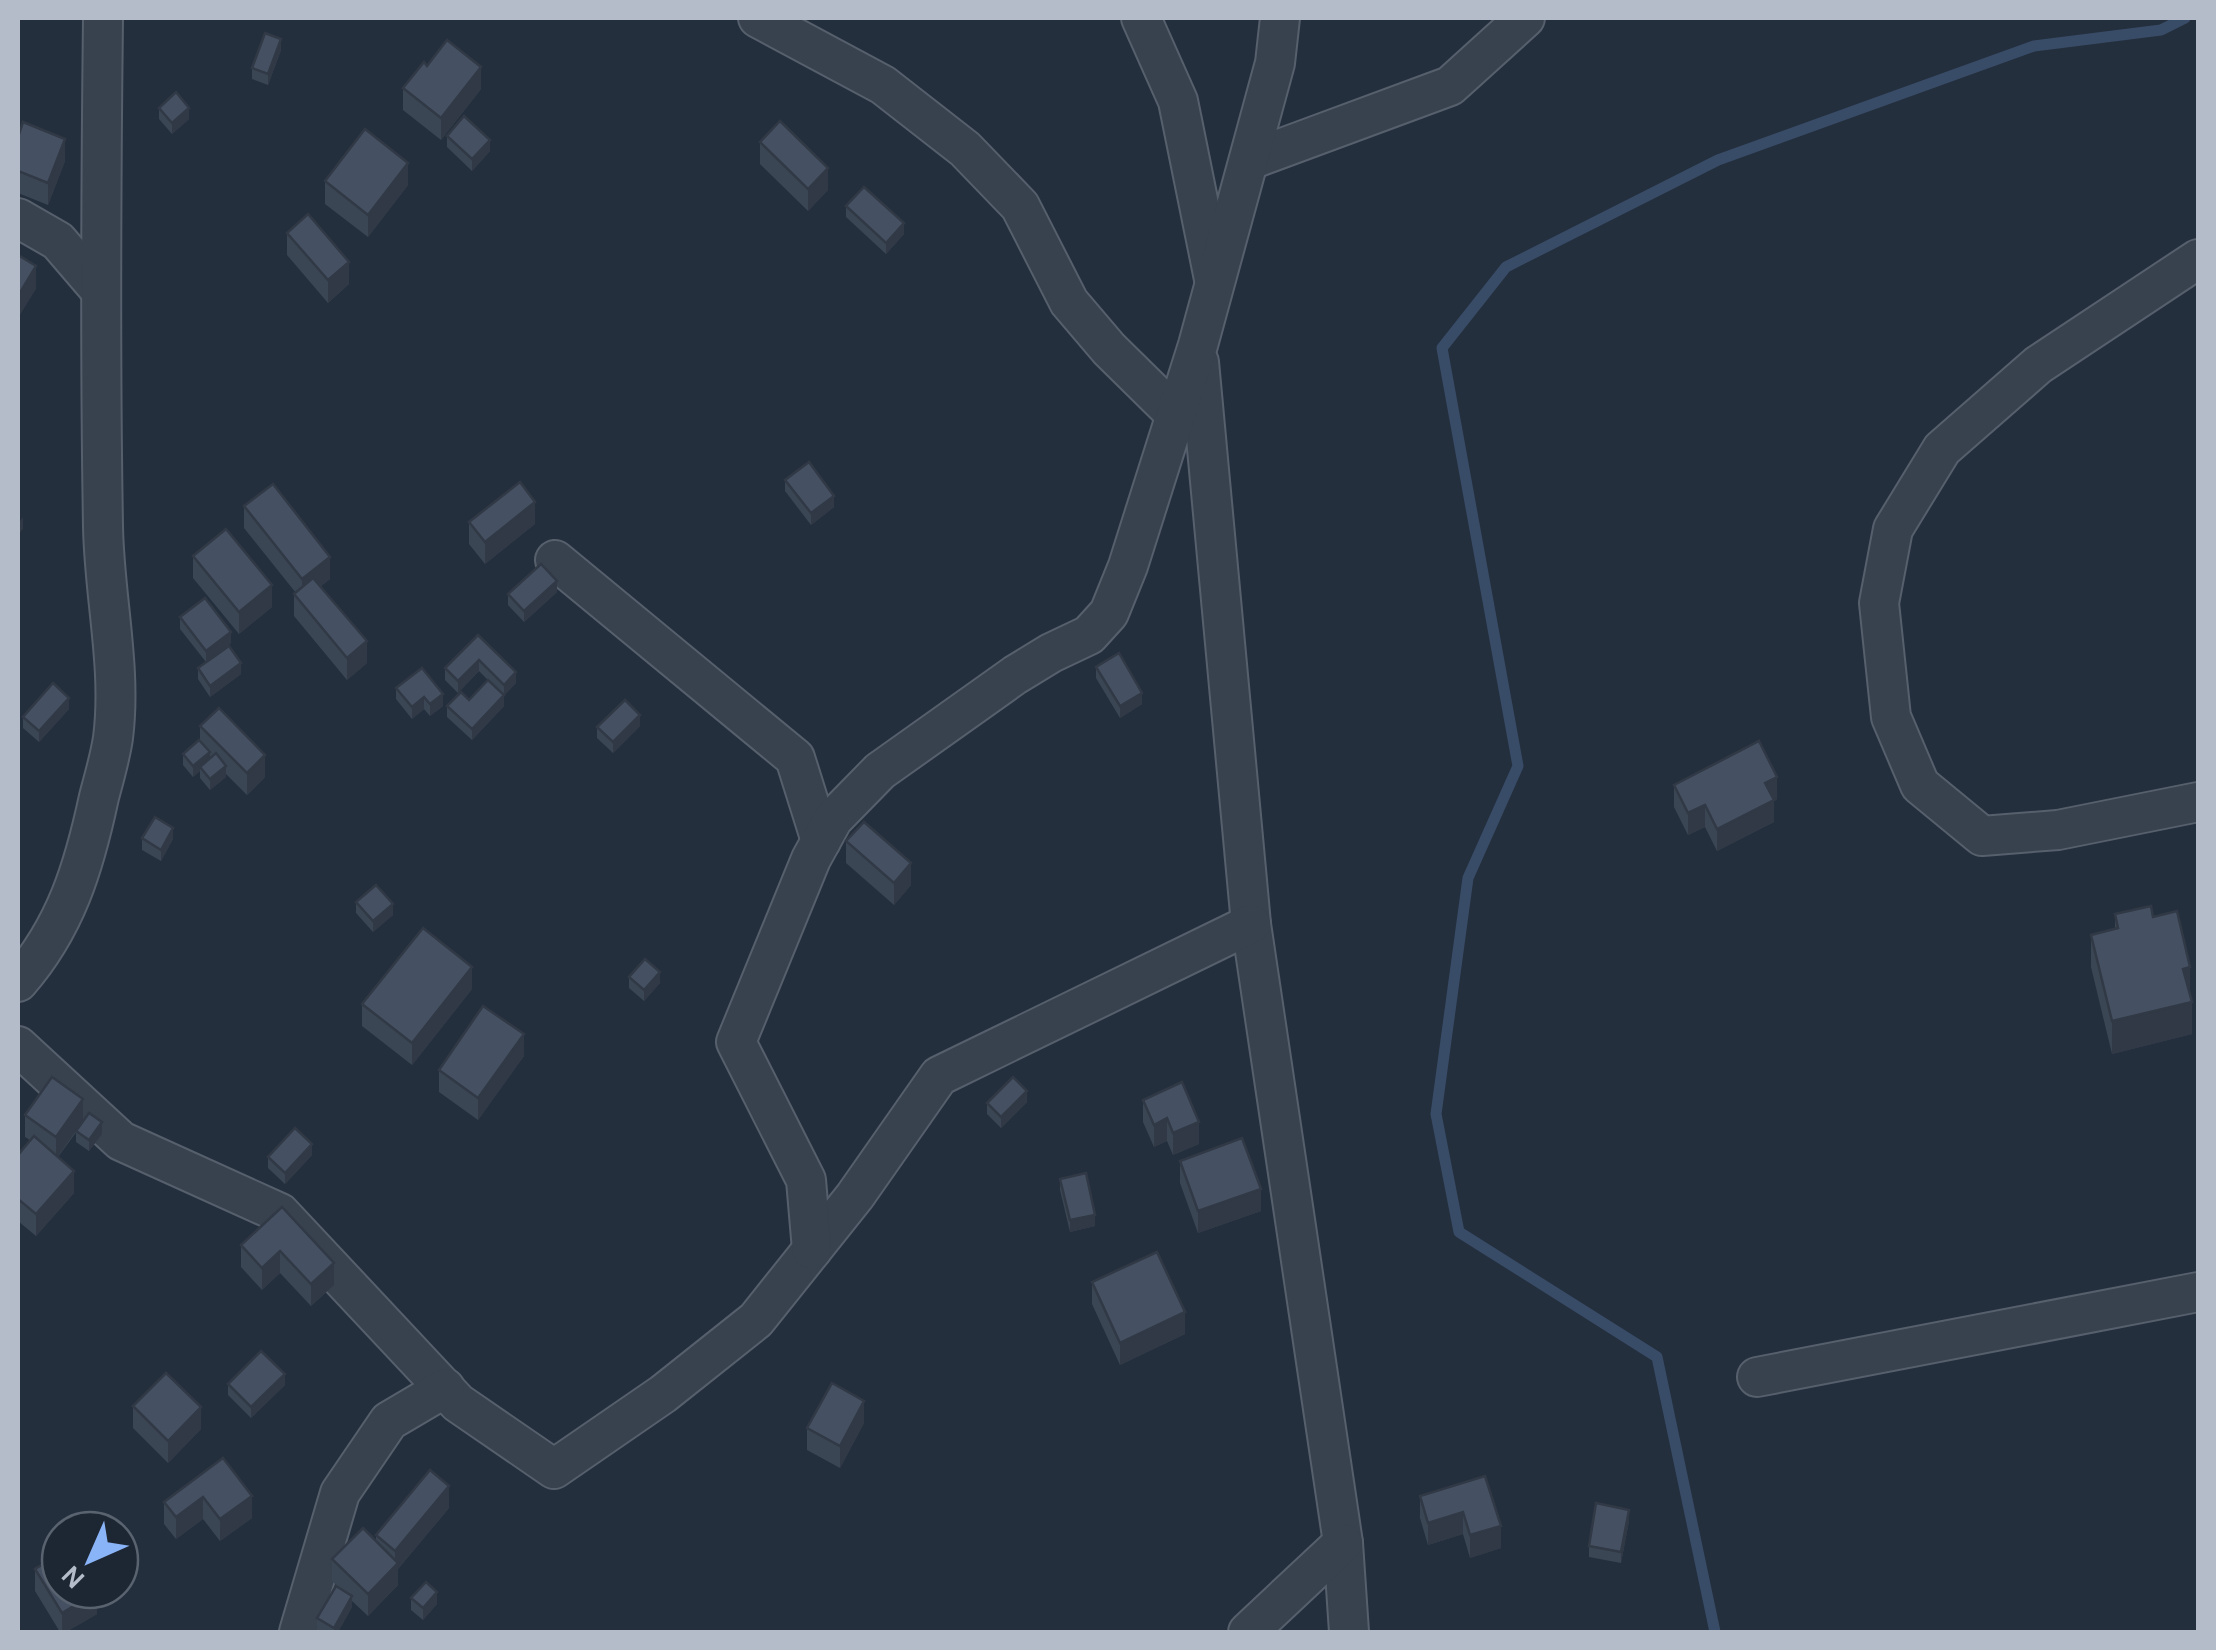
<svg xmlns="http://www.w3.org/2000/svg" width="2216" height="1650" viewBox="0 0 2216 1650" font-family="Karla,sans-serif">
<rect width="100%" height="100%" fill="#242f3e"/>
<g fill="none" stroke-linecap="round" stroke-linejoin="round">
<path stroke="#394c67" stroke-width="11" d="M1715,1632l-58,-275 -198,-125 -23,-118 32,-236 50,-112 -76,-418 64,-81 212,-107 316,-114 127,-16 24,-12"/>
<g stroke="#565f6c" stroke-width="42">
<g id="minor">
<path d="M758,18l125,67 82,64 55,57 49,96 40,47 67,66"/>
<path d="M1141,18l37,83 36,178"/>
<path d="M1250,160l200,-74 75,-68"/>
<path d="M18,218l40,23 42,49"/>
<path d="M2198,259l-160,106 -96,84 -49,80 -14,74 12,114 29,68 62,51 76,-6 140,-28"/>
<path d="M1199,362l52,562 92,619 6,89"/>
<path d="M555,560l240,198 26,83"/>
<path d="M18,982c48,-55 66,-115 81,-185 5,-19 11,-39 14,-59 9,-70 -9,-142 -10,-212 -3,-170 -2,-339 0,-508"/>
<path d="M18,1046l103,95 159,72 178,190 96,66 109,-75 93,-74 99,-124 84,-120 312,-152"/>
<path d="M812,1250l-6,-70 -70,-138 75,-183 22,-40 47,-48 135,-96 36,-22 38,-18 20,-22 19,-47 70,-221 77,-282 5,-45"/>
<path d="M1757,1377l441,-85"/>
<path d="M299,1632l41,-139 49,-72 56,-33"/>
<path d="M1248,1632l95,-89"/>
</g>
</g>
<use href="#minor" stroke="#38414e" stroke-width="38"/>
</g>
<g fill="#3b4654">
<path d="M281,50l-13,35 -16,-6v-11z"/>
<path d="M427,66l54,23 -40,51 -38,-30v-22z"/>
<path d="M159,108l30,11 -17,15 -13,-15z"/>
<path d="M447,136l43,15 -18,20 -25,-24z"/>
<path d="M18,137l47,24 -17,44 -30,-12z"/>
<path d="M760,142l68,48 -20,21 -48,-47z"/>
<path d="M325,181l83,4 -40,52 -43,-33z"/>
<path d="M846,206l58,28 -18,20 -40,-37z"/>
<path d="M287,233l62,51 -21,19 -41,-48z"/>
<path d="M785,480l49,27 -23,18 -26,-34z"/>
<path d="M244,506l86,73 -9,7 46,77 -20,17 -53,-64v-22l2,-1 -52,-65z"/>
<path d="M469,522l66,2 -50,40 -16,-20z"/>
<path d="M193,556l79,51 -33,27 -46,-56z"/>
<path d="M557,592l-33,30 -16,-17v-11z"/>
<path d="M180,617l51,26 -20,16 30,15 -31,23 -12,-18v-11l8,-6 -26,-33z"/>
<path d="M478,635l38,48 -12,12v11l-32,34 -25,-23v-11l22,-6 19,-20 -9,-9 -21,22 -13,-13v-12z"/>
<path d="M1096,667l46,37 -22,14 -24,-40z"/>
<path d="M396,688l47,18 -13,10 -6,-7 -12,10 -16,-20z"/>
<path d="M69,709l-30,33 -16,-14v-11z"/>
<path d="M200,726l65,51 -18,18 -21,-21v3l-16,13 -10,-12v-7l-7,6 -10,-12v-11l17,-13z"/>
<path d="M640,726l-27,27 -16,-15v-11z"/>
<path d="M1674,785l103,14 -3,2v21l-57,29 -12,-24 -17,8 -14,-28z"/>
<path d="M142,838l31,1 -12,22 -19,-11z"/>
<path d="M846,841l65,44 -17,20 -48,-42z"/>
<path d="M356,902l37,13 -20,17 -17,-19z"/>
<path d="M2115,914l38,3 39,117 -80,20 -21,-87v-32l24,-6z"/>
<path d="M629,977l31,6 -16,18 -15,-13z"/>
<path d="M472,989l-60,76 -50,-39v-22z"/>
<path d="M524,1056l-46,64 -39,-28v-22z"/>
<path d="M1143,1100l56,44 -26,11 -6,-14 -13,6 -11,-25z"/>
<path d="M1027,1102l-26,26 -14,-14v-11z"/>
<path d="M25,1115l58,6 19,13 -13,17 -13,-9v-11l4,-4 -22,30 16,36 -38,43 -18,-15v-66l12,-15 -5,-3z"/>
<path d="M312,1155l-27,29 -17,-16v-11z"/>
<path d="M1180,1161l81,50 -63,22 -18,-50z"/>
<path d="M1060,1179l35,47 -25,6 -10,-42z"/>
<path d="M282,1207l52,78 -23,21 -31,-33 -18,17 -21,-23v-22z"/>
<path d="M1092,1282l93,52 -65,31 -28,-61z"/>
<path d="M228,1384l57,1 -34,33 -23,-23z"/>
<path d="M133,1406l68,23 -33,34 -35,-35z"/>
<path d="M864,1423l-24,45 -33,-18v-22z"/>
<path d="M223,1458l29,60 -32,23 -17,-22 -27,20 -12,-15v-22z"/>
<path d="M1485,1476l16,72 -31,10 -7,-24 -35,11 -8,-27v-22z"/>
<path d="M449,1508l-51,61v16l-30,31 -16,-15v6l-14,25h-16l-5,-2v-12l22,-30 -7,-7v-22l44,-18v-6z"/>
<path d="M1629,1521l-8,42 -32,-6v-11z"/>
<path d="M35,1569l62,45 -31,18h-6l-25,-41z"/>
<path d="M411,1598l26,6 -14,16 -12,-10z"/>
</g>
<g fill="#303945">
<path d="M281,39v11l-13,35v-11z"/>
<path d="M481,67v22l-40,51v-22z"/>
<path d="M189,108v11l-17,15v-11z"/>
<path d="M65,139v22l-17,44v-22z"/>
<path d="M490,140v11l-18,20v-12z"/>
<path d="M408,163v22l-40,52v-22z"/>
<path d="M828,168v22l-20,21v-22z"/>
<path d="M904,223v11l-18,20v-11z"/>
<path d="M349,262v22l-21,19v-23z"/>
<path d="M36,266v23l-18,29v-22z"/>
<path d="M834,496v11l-23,18v-12z"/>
<path d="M535,502v22l-50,40v-22z"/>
<path d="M23,517v12l-5,6v-11z"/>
<path d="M330,557v22l-28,22v-22z"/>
<path d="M557,581v11l-33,30v-11z"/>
<path d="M272,585v22l-33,27v-22z"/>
<path d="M231,632v11l-25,19v-11z"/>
<path d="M367,641v22l-20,17v-22z"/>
<path d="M479,660v11l-21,22v-12z"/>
<path d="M241,663v11l-31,23v-11z"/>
<path d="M516,672v11l-12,13v-11z"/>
<path d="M1142,693v11l-22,14v-12z"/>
<path d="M443,694v12l-13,10v-12z"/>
<path d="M504,695v11l-32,34v-11z"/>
<path d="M424,697v12l-12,10v-12z"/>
<path d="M69,698v11l-30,33v-11z"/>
<path d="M640,715v11l-27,27v-11z"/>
<path d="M210,752v11l-10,4v4l-7,6v-11z"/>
<path d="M265,755v22l-18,18v-22z"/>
<path d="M226,766v11l-16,13v-11z"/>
<path d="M1777,777v22l-3,2v21l-57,29v-22l48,-46z"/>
<path d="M1705,805v22l-17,8v-22z"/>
<path d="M173,828v11l-12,22v-11z"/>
<path d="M911,863v22l-17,20v-22z"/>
<path d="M393,904v11l-20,17v-11z"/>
<path d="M472,967v22l-60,76v-22z"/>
<path d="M2190,967v33l-7,-31z"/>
<path d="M660,972v11l-16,18v-11z"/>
<path d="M2192,1002v32l-80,20v-33z"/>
<path d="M524,1034v22l-46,64v-22z"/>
<path d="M1027,1091v11l-26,26v-11z"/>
<path d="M83,1099v22l-27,38v-22z"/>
<path d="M1167,1118v23l-13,6v-22z"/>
<path d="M102,1122v12l-13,17v-11z"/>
<path d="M1199,1122v22l-26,11v-22z"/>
<path d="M312,1144v11l-27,29v-11z"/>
<path d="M74,1171v22l-38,43v-22z"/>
<path d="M1261,1189v22l-63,22v-22z"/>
<path d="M1095,1215v11l-25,6v-12z"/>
<path d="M280,1251v22l-18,17v-22z"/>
<path d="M334,1263v22l-23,21v-22z"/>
<path d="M1185,1312v22l-65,31v-22z"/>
<path d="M285,1374v11l-34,33v-11z"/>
<path d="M864,1401v22l-24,45v-22z"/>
<path d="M201,1407v22l-33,34v-22z"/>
<path d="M449,1486v22l-51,61v16l-30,31v-22l27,-28v-15z"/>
<path d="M252,1496v22l-32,23v-22z"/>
<path d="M203,1497v22l-27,20v-22z"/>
<path d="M1629,1510v11l-8,42v-11z"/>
<path d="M1463,1512v22l-35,11v-22z"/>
<path d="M1501,1526v22l-31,10v-23z"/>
<path d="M97,1592v22l-31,18h-4v-19z"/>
<path d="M437,1592v12l-14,16v-12z"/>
<path d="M352,1596v11l-14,25h-4v-4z"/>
</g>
<g fill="#455162" stroke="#303945" stroke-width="2.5">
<path d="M265,33l16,6 -13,35 -16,-6z"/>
<path d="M447,40l34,27 -40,51 -38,-30 21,-26 3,4z"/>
<path d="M176,92l13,16 -17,15 -13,-15z"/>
<path d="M464,116l26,24 -18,19 -25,-23z"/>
<path d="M780,121l48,47 -20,21 -48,-47z"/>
<path d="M23,122l42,17 -17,44 -30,-12v-34z"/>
<path d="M365,129l43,34 -40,52 -43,-34z"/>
<path d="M864,187l40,36 -18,20 -40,-37z"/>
<path d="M308,214l41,48 -21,18 -41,-47z"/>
<path d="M18,255l18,11 -18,30z"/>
<path d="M809,462l25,34 -23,17 -26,-33z"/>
<path d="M520,482l15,20 -50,40 -16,-20z"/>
<path d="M273,484l57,73 -28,22 -58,-73z"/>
<path d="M226,529l46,56 -33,27 -46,-56z"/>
<path d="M541,564l16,17 -33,30 -16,-17z"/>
<path d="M313,578l54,63 -20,17 -53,-64z"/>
<path d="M205,598l26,34 -25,19 -26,-34z"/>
<path d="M478,635l38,37 -12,13 -25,-25 -21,21 -13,-13z"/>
<path d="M229,646l12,17 -31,23 -12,-18z"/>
<path d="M1119,653l23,40 -22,13 -24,-39z"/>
<path d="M422,668l21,26 -13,10 -6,-7 -12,10 -16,-19z"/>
<path d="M488,680l16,15 -32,34 -25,-23 14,-14 8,8z"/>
<path d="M53,683l16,15 -30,33 -16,-14z"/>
<path d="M625,700l15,15 -27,27 -16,-15z"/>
<path d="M219,708l46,47 -18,18 -47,-47z"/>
<path d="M199,740l11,12 -17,14 -10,-12z"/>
<path d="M1759,741l18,36 -12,6 9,17 -57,29 -12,-24 -17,8 -14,-28z"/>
<path d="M216,753l10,13 -16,13 -10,-12z"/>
<path d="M155,817l18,11 -12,22 -19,-12z"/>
<path d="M864,822l47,41 -17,20 -48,-42z"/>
<path d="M376,885l17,19 -20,17 -17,-19z"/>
<path d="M2151,906l2,11 24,-6 13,56 -7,2 9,33 -80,19 -21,-86 27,-7 -3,-14z"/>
<path d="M423,928l49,39 -60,76 -50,-39z"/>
<path d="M645,959l15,13 -16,18 -15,-13z"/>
<path d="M483,1006l41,28 -46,64 -39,-28z"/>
<path d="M52,1077l31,22 -27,38 -31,-22z"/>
<path d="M1013,1077l14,14 -26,26 -14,-14z"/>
<path d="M1182,1082l17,40 -26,11 -6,-15 -13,7 -11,-25z"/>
<path d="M89,1113l13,9 -13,18 -13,-9z"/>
<path d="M295,1128l17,16 -27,29 -17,-16z"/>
<path d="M34,1136l40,35 -38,43 -18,-15v-44z"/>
<path d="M1242,1138l19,51 -63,22 -18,-50z"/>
<path d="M1086,1173l9,42 -25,5 -10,-41z"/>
<path d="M282,1207l52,56 -23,21 -31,-33 -18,17 -21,-23z"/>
<path d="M1157,1252l28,60 -65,31 -28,-61z"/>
<path d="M261,1351l24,23 -34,33 -23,-23z"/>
<path d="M166,1373l35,34 -33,34 -35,-35z"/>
<path d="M832,1383l32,18 -24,45 -33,-18z"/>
<path d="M223,1458l29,38 -32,23 -17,-22 -27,20 -12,-15z"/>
<path d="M430,1470l19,16 -54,65 -19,-16z"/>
<path d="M1485,1476l16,50 -31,9 -7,-23 -35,11 -8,-27z"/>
<path d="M1596,1503l33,7 -8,42 -32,-6z"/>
<path d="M363,1528l35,35 -30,31 -36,-35z"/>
<path d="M60,1554v36h36l1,2 -35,21 -27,-44z"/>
<path d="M426,1582l11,10 -14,16 -12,-10z"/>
<path d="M336,1586l16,10 -18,32 -17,-10z"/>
</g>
<rect width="2216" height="1650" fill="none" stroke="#b4bcc9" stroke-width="40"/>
<g transform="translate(90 1560) rotate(225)"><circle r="48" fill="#1d2633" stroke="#59626f" stroke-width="2.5"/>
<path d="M0-8L18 38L0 25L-18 38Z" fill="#8ab4f8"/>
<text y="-15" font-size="28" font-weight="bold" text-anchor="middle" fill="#b4bcc9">N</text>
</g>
</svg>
